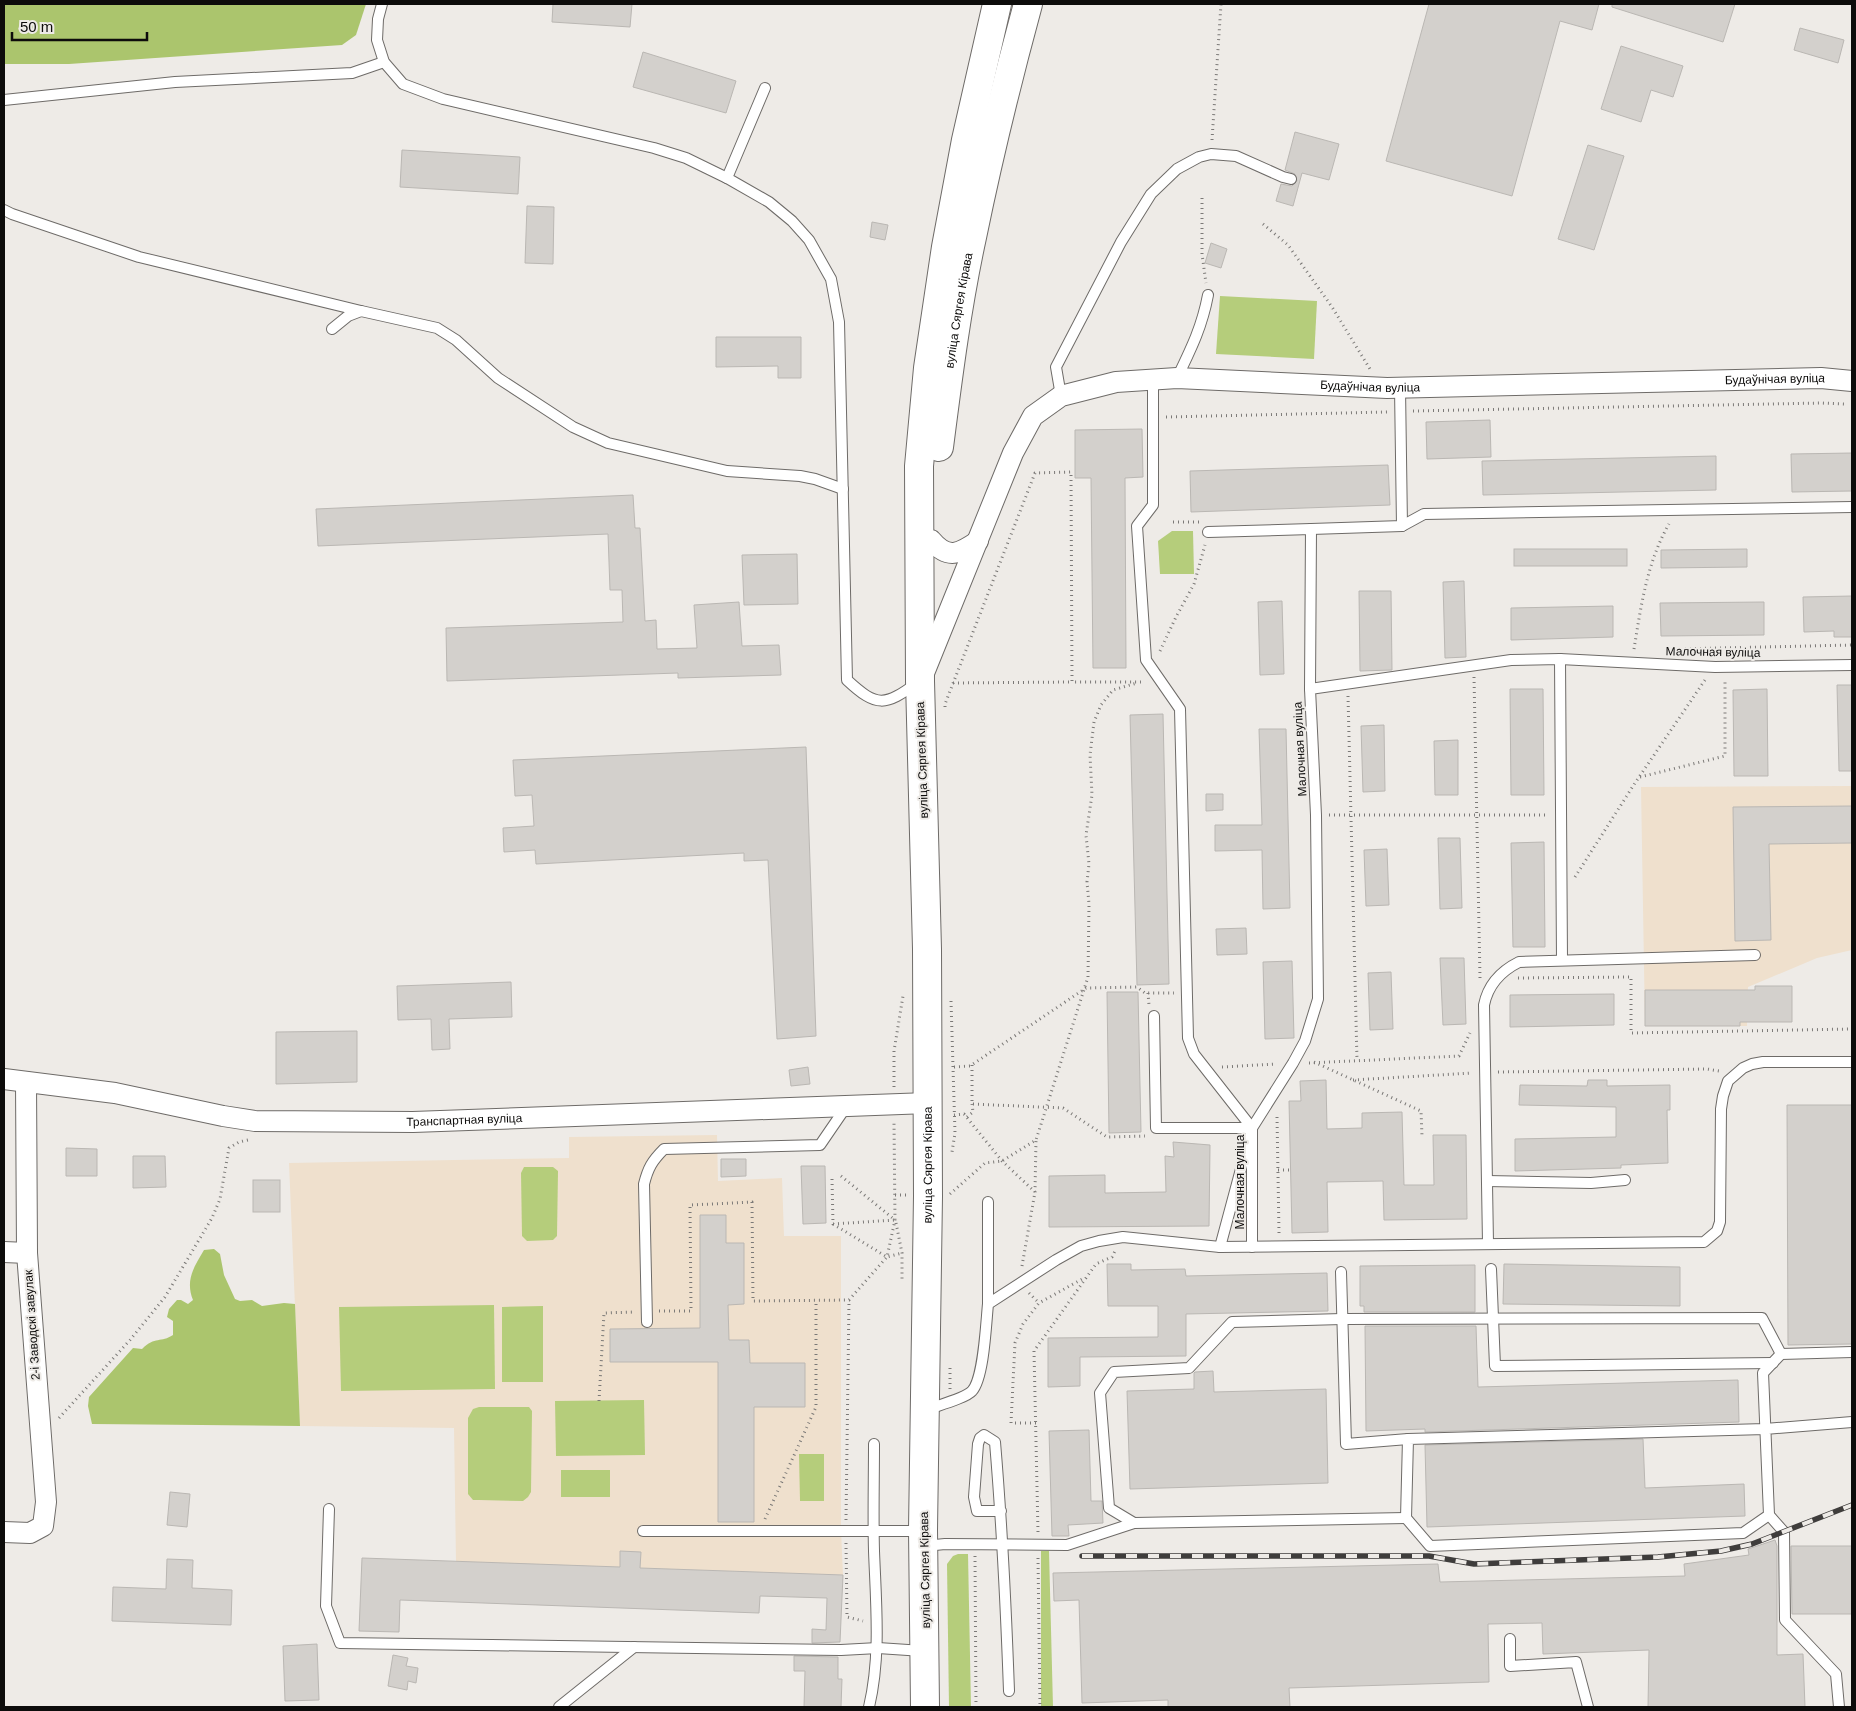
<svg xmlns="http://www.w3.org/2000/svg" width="1856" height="1711" viewBox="0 0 1856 1711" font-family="Helvetica,sans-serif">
<rect width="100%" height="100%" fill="#eeebe7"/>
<g fill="#efe0cd">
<path d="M1852,786v164l-35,8 -69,29 -1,39h-102l-4,-239z"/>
<path d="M717,1135l1,46 64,-3 2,58h57v294l2,45 -387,-13 -2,-134 -154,-2 -11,-263 280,-5v-21z"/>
</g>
<g fill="#b5cd7b">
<path d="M1220,296l97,5 -3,58 -98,-5z"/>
<path d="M1172,531h21l1,43h-34l-2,-33z"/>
<path d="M524,1167h29l5,4 -1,65 -4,4 -26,1 -5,-5 -1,-63z"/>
<path d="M494,1305l1,84 -154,2 -2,-84z"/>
<path d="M543,1306v76h-41v-75z"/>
<path d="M644,1400l1,55 -89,1 -1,-55z"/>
<path d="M479,1407h50l3,4 -1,81 -3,5 -5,4 -44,-1h-6l-5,-6v-76l5,-9z"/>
<path d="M799,1454h25v47h-24z"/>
<rect x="561" y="1470" width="49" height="27"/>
<path d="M1041,1551h8l4,156h-12z"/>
<path d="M958,1554h10l3,153h-22l-2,-143 6,-8z"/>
</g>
<g fill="#abc56d">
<path d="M4,4h362l-10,31 -14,10 -273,19h-65z"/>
<path d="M214,1249l6,5 4,21 11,24 5,2 12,-1 10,6 22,-3 11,1 5,122 -208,-2 -4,-18 1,-9 44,-49 9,1c13,-13 19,-6 31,-14v-14l-6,-4 2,-8 8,-9h4l7,4 5,-4c-8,-20 1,-33 11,-50z"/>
</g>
<g fill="#d3d0cc" stroke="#bab7b3">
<path d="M553,4h79l-2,23 -78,-5z"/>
<path d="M1429,4h170l-7,26 -32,-9 -48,175 -126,-35z"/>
<path d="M1612,4h123l-12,38 -111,-35z"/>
<path d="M1800,28l44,12 -6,23 -44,-13z"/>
<path d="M1621,46l62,20 -10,31 -22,-7 -10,32 -40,-13z"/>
<path d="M643,52l93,29 -10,32 -93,-26z"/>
<path d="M1295,132l44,12 -10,36 -27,-7 -9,33 -17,-5 5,-17 11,2 5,-5 -2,-7 -10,-4z"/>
<path d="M1588,145l36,11 -30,94 -36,-11z"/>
<path d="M402,150l118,7 -2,37 -118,-7z"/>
<path d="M527,206l27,1 -1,57 -28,-1z"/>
<path d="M872,222l16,3 -3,15 -15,-3z"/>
<path d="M1211,243l16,6 -6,19 -16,-5z"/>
<path d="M716,337h85v41h-23v-12l-62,1z"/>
<path d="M1490,420l1,37 -64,2 -1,-37z"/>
<path d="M1142,429l1,48 -18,1 1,190h-33l-2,-190h-16v-48z"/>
<path d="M1852,453v38l-60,1 -1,-38z"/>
<path d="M1716,456v34l-233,5 -1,-34z"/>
<path d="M1388,465l2,40 -199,7 -1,-41z"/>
<path d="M633,495l2,33h5l5,93 11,-1 1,29 40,-1 -3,-43 45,-3 3,44 37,-1 2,30 -103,3v-5l-231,8 -1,-53 177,-6 -1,-32h-12l-2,-56 -290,12 -2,-37z"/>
<rect x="1514" y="549" width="113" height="17"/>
<path d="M1747,549v18l-86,1v-18z"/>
<path d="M797,554l1,50 -54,1 -2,-50z"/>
<path d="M1464,581l2,76 -21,1 -2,-76z"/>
<path d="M1359,591h32l1,79 -32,1z"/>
<path d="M1852,596v41h-18v-6l-30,1 -1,-35z"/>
<path d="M1282,601l2,73 -24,1 -2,-73z"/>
<path d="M1764,602v33l-103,1 -1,-33z"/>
<path d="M1613,606v31l-102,3v-32z"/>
<path d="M1837,685h15v86h-13z"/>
<path d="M1510,689h33l1,106h-33z"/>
<path d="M1767,689l1,87h-34l-1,-86z"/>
<path d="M1163,714l6,270 -32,1 -7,-270z"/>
<path d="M1384,725l1,66 -22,1 -2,-66z"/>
<path d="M1259,729h27l4,179 -27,1 -1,-59 -47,1v-26h47z"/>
<path d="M1458,740v55h-23l-1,-54z"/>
<path d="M806,747l10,289 -39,3 -9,-179 -24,1v-8l-208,11 -1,-14 -31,2 -1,-24 31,-2 -2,-31 -17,1 -2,-36z"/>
<path d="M1206,794h17v16l-17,1z"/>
<path d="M1852,806v37l-83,1 2,96 -36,1 -2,-134z"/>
<path d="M1438,838h22l2,70 -22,1z"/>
<path d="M1544,842l1,105h-32l-2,-104z"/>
<path d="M1387,849l2,56 -23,1 -2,-56z"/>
<path d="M1246,928l1,26 -30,1 -1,-26z"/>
<path d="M1440,958h24l2,66 -23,1z"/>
<path d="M1292,961l2,77 -29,1 -2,-77z"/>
<path d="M1391,972l2,57 -23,1 -2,-57z"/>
<path d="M511,982l1,35 -63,2 1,30 -18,1 -1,-31 -33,1 -1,-34z"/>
<path d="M1755,986h37v36h-52v4h-95v-36h110z"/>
<path d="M1107,992h31l3,140 -32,1z"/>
<path d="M1614,994v31l-104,2v-32z"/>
<path d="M357,1031v51l-81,2v-52z"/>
<path d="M808,1067l2,17 -19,2 -2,-16z"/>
<path d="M1326,1080l1,49 35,-1v-15l40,-1 2,73h30l-1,-50h33l1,84 -83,1 -1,-39 -56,1 1,50 -36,1 -3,-132h12l-1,-20z"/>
<path d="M1588,1080h19v6l63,-1v25h-3l1,53 -47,2v3l-106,3v-32l101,-2v-30l-97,-2 1,-20 67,1z"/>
<path d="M1787,1105h65v239l-64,1z"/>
<path d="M1173,1142l37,3 -1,81 -160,1v-51l56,-1v18l61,-1 -1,-36 9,1z"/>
<path d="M66,1148l31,1v27h-31z"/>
<path d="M133,1156h32l1,31 -33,1z"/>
<path d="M721,1159h25v17l-25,1z"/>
<path d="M801,1166h24l1,57 -23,1z"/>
<rect x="253" y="1180" width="27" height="32"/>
<path d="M700,1215h26v28h18v61l-16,1 1,35h20l1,23h55v44h-51v115h-36v-160h-108v-33l90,-1z"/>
<path d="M1107,1264h24v6l54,-1 1,7 141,-3 1,38 -142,3v42l-106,1v29l-32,1v-49l110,-1v-31h-50z"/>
<path d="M1504,1264l176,3v39l-177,-2z"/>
<path d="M1475,1265v47h-111v-6h-4v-40z"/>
<path d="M1365,1326h111l2,61 260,-7 1,42 -314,10v-3l-59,2z"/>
<path d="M1213,1371l1,21 112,-3 2,94 -198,6 -3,-98 67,-2v-16l1,-1z"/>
<path d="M1089,1430l2,71h11l1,22 -35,2 1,11h-17l-3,-105z"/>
<path d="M1643,1439l2,49 99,-4 1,32 -318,11 -2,-82z"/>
<path d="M170,1492l20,2 -3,33 -20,-2z"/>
<path d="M1775,1540l2,6v109l26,-1 2,53h-157l1,-57 -106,4 -1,-31 -54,1 1,58 -200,6 1,19h-122v-7l-86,3 -3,-103 -25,1 -1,-28 385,-9 2,18 245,-6 -1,-12 65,-9 -1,-6z"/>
<path d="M1791,1546h61v68h-60z"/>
<path d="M620,1551l21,1 -1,16 203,7 -3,67 -28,1v-14l14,1 1,-32 -67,-2 -1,17 -359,-13 -1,32 -40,-1 3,-73 258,9z"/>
<path d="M167,1559l26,1 -1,28 40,2 -1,35 -119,-4 1,-34 53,2z"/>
<path d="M317,1644l2,56 -34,1 -2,-55z"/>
<path d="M393,1655l15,3 -2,8 12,2 -2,15 -8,-2 -1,9 -19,-4z"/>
<path d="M794,1656l44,1v22h4l-1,28h-37l1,-36h-11z"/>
</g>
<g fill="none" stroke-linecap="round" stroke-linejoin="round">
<g stroke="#6e6b68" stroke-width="12">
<g id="lane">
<path d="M382,4l-4,15 -1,21 7,22 19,22 40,15 211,49 32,10 41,20"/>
<path d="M765,88l-38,90 42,24 23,19 17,19 22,39 8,43 8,358c30,28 38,26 70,3"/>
<path d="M4,100l171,-18 177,-9 32,-11"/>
<path d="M4,210l8,4 127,43 222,54 -13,5 -16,13"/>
<path d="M361,311l76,17 19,12 42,38 75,49 35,16 119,28 73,5 15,3 28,10"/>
<path d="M1177,378c14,-29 25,-51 31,-83"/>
<path d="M1153,381v124l-16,21 9,134 34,49 8,329 6,16 58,74 -32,119"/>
<path d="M1061,396l-5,-29 65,-125 30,-48 26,-25 22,-12 12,-3 25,2 47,21 8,2"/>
<path d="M1402,526l22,-12 428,-7"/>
<path d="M1311,529l91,-3 -2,-138"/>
<path d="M1208,532l103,-3 -1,160"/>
<path d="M1560,659l2,301"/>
<path d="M1154,1016l2,112h96"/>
<path d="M1487,1181l104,2 34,-3"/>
<path d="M1488,1243l-4,-238c4,-20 17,-34 35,-43l236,-7"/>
<path d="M1252,1247v-119l41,-65 12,-22 13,-42 -2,-184 -6,-126 201,-29 49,-1 155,8 137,-2"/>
<path d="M1491,1269l4,97 278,-3"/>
<path d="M1341,1272l5,172 62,-5"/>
<path d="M988,1304v-102"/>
<path d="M647,1322l-3,-138c4,-16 8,-23 20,-35l156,-4 26,-38"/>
<path d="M1852,1352l-71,2 -18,19 6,142 -26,18 -313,13 -24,-28 2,-79 357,-10 87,-7"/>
<path d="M926,1410c10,-4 40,-12 46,-19 12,-13 14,-68 16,-87l68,-44 25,-14 18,-5 24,-4 97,10 484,-5 13,-11 3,-9 1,-113 2,-13 5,-15 15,-13 9,-4 11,-2h89"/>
<path d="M329,1509l-3,97 14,37 501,7 37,-2 45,3"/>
<path d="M1001,1511h-24l-3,-14 4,-53 2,-6 4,-3 11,7c7,83 11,166 14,249"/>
<path d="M1769,1515l15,17 1,88 51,54 3,33"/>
<path d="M1134,1523l-25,-15 -9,-115 14,-21 75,-4 43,-46 110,-3 420,-1 19,36"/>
<path d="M643,1531h279"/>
<path d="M925,1546l20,-2 122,1 67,-22 272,-5"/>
<path d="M1510,1639v27l66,-4 12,45"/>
<path d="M559,1707l75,-60"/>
<path d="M869,1707c12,-51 7,-103 5,-156 -1,-35 0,-71 0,-107"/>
</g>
</g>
<g stroke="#6e6b68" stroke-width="22">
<g id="street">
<path d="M931,540c17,20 28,14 47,1"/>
<path id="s1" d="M924,673l89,-220 20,-37 28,-20 55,-14 61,-4 210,10 434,-10 31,3"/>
<path id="s2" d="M4,1079l111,14 108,23 32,5 158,1 515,-19"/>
<path d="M4,1252l23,1"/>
<path d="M4,1532l26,1 13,-7 3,-24 -19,-249 -1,-171"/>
</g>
</g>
<g stroke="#6e6b68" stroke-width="30">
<g id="primary">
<path id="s3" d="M939,447c9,-70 18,-141 33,-210 16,-78 35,-156 56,-233"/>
<path id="s4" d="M925,1707l-2,-177 5,-334 -1,-247 -7,-268 -1,-215 9,-98 18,-121 20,-107 31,-136"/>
</g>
</g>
<g stroke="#7b7977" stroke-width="3" stroke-dasharray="1 4" stroke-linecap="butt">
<path d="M1212,140l9,-136"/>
<path d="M1202,198v56l4,29"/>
<path d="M1263,224l25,21 44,62 38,62"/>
<path d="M1413,411l408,-8 23,1"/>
<path d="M1166,417l221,-5"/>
<path d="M1173,522h27"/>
<path d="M1634,649c7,-43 13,-87 35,-125"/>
<path d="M1675,649l177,-4"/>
<path d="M1160,651l16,-34 18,-33 11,-39"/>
<path d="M1474,677l6,301"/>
<path d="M953,683l119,-1"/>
<path d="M1348,696l9,364"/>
<path d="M945,707v-3l90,-231 36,-1 1,210h69"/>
<path d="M1640,777l85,-21v-76"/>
<path d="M1329,815h219"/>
<path d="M1575,877l60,-94 70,-103"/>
<path d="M1518,978l113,-1v56l221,-4"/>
<path d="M1148,993l1,12"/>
<path d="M951,1001l4,132 -3,19"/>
<path d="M1314,1062l107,49 1,25"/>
<path d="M1309,1063l150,-7 11,-23"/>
<path d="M972,1065v39l91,4 44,29 38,-1"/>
<path d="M954,1067l16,-1 116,-78 51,-1 8,6h29"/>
<path d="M1222,1067l54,-3"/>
<path d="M1498,1072l209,-3 12,2"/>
<path d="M1353,1080l119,-7"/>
<path d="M894,1087v-36l9,-55"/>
<path d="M954,1115l10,-1 38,47 33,31"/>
<path d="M967,1117l6,-5 -1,-8"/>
<path d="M1277,1117l2,116"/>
<path d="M1278,1170h12"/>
<path d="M841,1176l54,44 -1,-97"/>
<path d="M832,1179l1,45 54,33 15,-4"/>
<path d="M950,1194l35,-31 17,-2 34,-21 52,-163 1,-73 -2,-22 2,-18 -3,-29 6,-40 -2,-40 4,-33 7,-17 12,-15 24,-7"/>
<path d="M895,1195h12"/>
<path d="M896,1223l6,30v28"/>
<path d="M833,1224l62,-4"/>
<path d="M1022,1266l13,-74 1,-52"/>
<path d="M1029,1293l10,10"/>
<path d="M659,1311h32l-1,-106 62,-3 1,99 96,-1 38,-43 8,-37"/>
<path d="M950,1368v21"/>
<path d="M599,1401l5,-88 31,-1"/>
<path d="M59,1418l71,-78 35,-43 47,-79 8,-19 9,-51 10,-6 9,-2"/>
<path d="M1036,1423h-25l4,-80 8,-19 16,-21 45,-25"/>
<path d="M765,1519l51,-112v-106"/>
<path d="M846,1520l3,-220"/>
<path d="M1038,1532l-4,-181 62,-87 16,-7 3,-6"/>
<path d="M846,1543l1,74 16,4"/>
<path d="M975,1556l1,151"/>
<path d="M1038,1558l2,149"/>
</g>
<use href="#lane" stroke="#fff" stroke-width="10"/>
<use href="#street" stroke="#fff" stroke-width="20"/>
<use href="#primary" stroke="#fff" stroke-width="28"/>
<g stroke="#3f3d3c" stroke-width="5.5">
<path id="rail" d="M1082,1556h347l45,8 184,-7 63,-6 31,-7 100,-39"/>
</g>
<use href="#rail" stroke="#eeebe7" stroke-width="4" stroke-dasharray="11" stroke-linecap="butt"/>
</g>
<g text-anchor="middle" stroke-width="4" stroke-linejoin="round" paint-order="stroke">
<g font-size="12" fill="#0d0c0b" stroke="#eeebe7">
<text dy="4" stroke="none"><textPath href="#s3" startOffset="138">вуліца Сяргея Кірава</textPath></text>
<text dy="4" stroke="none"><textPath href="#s1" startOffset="1030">Будаўнічая вуліца</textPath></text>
<text dy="4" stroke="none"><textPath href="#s1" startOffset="625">Будаўнічая вуліца</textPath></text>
<text transform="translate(1713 652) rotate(1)" y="4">Малочная вуліца</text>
<text transform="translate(1300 749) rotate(-93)" y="4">Малочная вуліца</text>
<text transform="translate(922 760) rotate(-92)" y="4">вуліца Сяргея Кірава</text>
<text dy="4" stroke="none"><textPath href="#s2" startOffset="464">Транспартная вуліца</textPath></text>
<text dy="4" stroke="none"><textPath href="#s4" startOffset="542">вуліца Сяргея Кірава</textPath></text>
<text transform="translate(1240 1182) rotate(-90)" y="4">Малочная вуліца</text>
<text transform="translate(32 1325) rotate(-94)" y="4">2-і Заводскі завулак</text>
<text transform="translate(925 1570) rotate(-91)" y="4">вуліца Сяргея Кірава</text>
</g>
</g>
<rect width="1856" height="1711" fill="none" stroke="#0d0c0b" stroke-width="10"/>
<path d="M12 32v8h135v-8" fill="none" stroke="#0d0c0b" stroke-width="2.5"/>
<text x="20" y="32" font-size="15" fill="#0d0c0b" stroke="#eeebe7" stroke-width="4" paint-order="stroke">50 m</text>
</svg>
